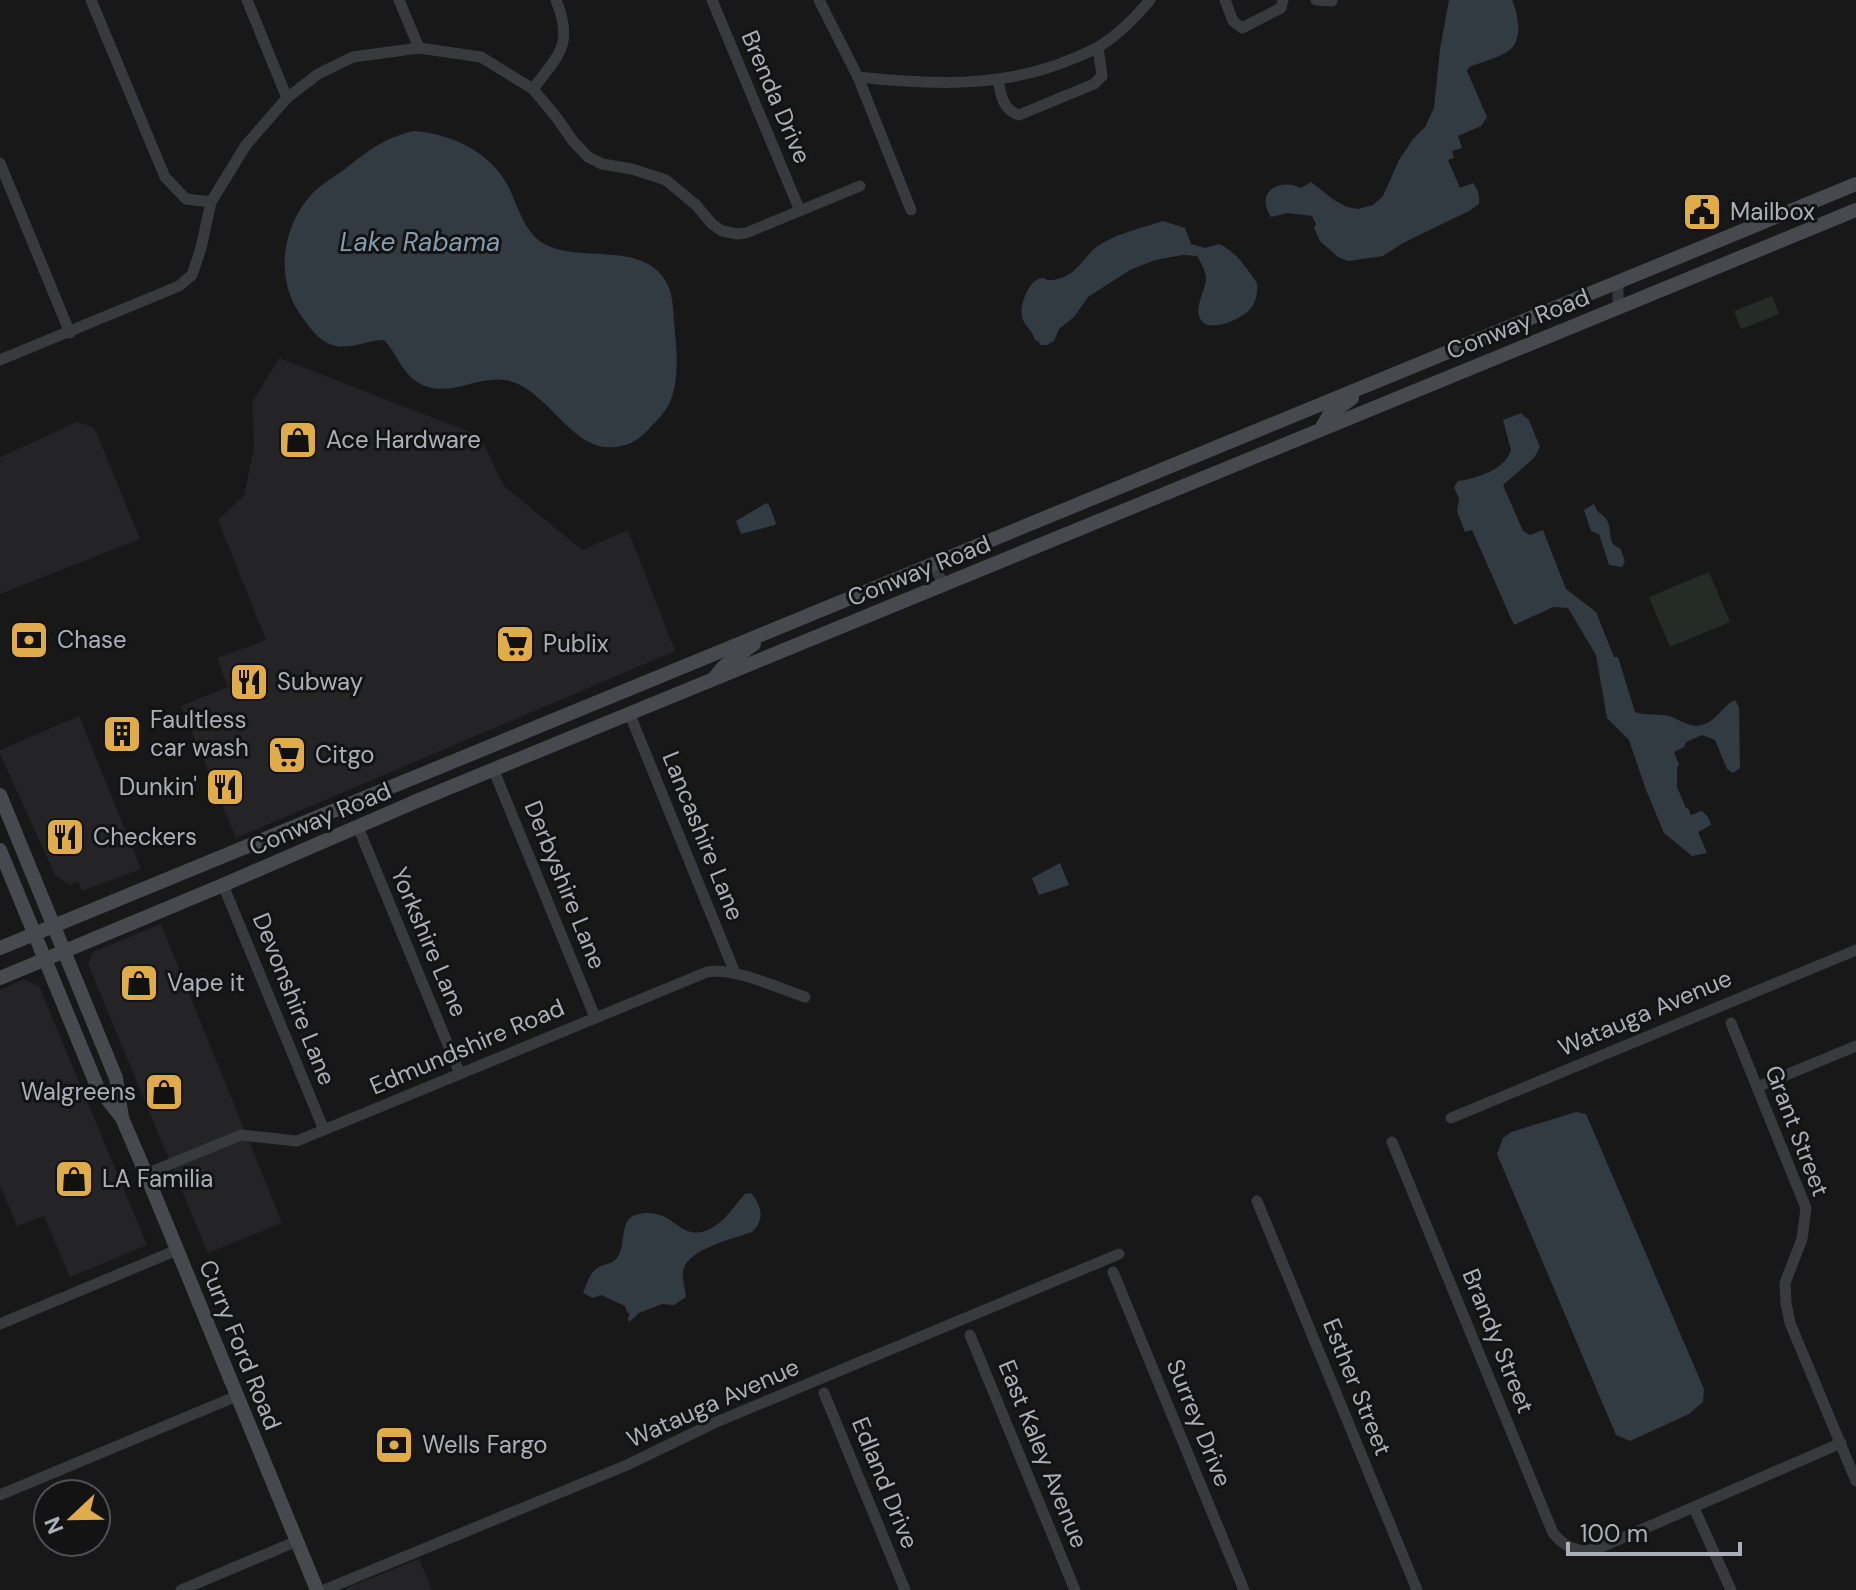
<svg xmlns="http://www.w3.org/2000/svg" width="1856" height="1590" viewBox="0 0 1856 1590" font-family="'DM Sans',sans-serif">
<rect width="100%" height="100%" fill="#181819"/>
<g fill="#242426">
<path d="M279,358l201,78 24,50 78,64 46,-20 47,121 -439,187 -55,-132 47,-19 -11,-29 49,-18 -48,-120 26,-24 10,-49 -2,-44z"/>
<path d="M77,422l17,5 46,112 -140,55v-137z"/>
<path d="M79,716l62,153 -59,22 -4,-10 -8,4 -15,-10 -55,-121v-4z"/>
<path d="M161,924l121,299 -74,30 -120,-289 5,-12z"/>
<path d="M24,979l15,7 108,259 -77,32 -26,-61 -27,10 -17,-41v-195z"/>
<path d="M419,1559l13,31h-85l-1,-2z"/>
</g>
<g fill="#242c25">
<path d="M1772,296l7,18 -38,15 -7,-18z"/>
<path d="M1709,572l21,50 -60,25 -21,-50z"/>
</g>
<g fill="#323b41">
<path d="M1449,0h63c6,15 11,37 -1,49 -7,7 -32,14 -42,18l-2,4 20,46 -6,9 -23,10 4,12 -10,3 2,7 -6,2 12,28 13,-5c5,6 7,13 6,21l-10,7 -66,32 -20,13 -35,5 -10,-4 -18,-16 -6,-13 2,-4 -4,-8 -25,-3 -16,4c-16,-24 7,-40 30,-29l10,-6 23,18 13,7 11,2 15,-4 10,-9 16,-36 14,-21 12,-12 9,-19 6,-59z"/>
<path d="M414,131c37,3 78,21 95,57 7,15 13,35 25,48 30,32 100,2 129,41 10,13 10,29 11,46 3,25 6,61 -6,83 -5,9 -13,16 -20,24 -11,12 -26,19 -43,17 -34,-3 -59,-54 -92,-65 -35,-12 -66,23 -100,-3 -14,-12 -17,-27 -29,-39 -16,0 -30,9 -48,6 -16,-3 -27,-19 -36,-32 -25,-36 -18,-87 11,-119 9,-10 23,-18 34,-26 24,-19 39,-31 69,-38z"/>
<path d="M1163,221l22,7 6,16 14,4 14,-4c17,7 27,24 38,39 1,7 -1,18 -5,24 -7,11 -47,30 -53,9 -3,-12 6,-25 7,-37 0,-8 -5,-16 -9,-23l-14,-1 -28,5 -25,10 -42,27 -14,20 -15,12 -5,12 -7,4h-7l-1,-3 -4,-2c-4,-14 -16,-15 -13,-33 1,-9 9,-29 21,-29 2,0 3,2 5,2 5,1 14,-2 18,-4 14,-7 20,-22 32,-30 19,-13 45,-18 65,-25z"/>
<path d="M1521,413l8,7 11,27 -6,11 -31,27 20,46 7,4 13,-5 23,59 30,23 18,45h4l17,55c11,4 22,1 33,4 13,3 22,14 37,8 13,-5 18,-19 30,-24l4,7 1,61 -7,5 -6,-4 -12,-29 -13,-5 -16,7 -2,5 -10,5 5,13 -2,2v20l9,21h2l3,7 11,-4 6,6 3,8 -13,7 9,21 -15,3 -28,-23 -18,-43 -17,-50 -22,-22 -11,-63 -28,-47 -15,-1 -39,18 -42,-95 -7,2 -8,-21 2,-12 -5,-12 4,-6c19,-3 47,-11 53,-31l-8,-30z"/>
<path d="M766,503l3,2 7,18 -1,2 -34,9 -5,-13z"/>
<path d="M1594,504l4,8c21,12 4,31 22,36l5,13 -3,6 -13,-2 -10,-31 -8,-3 -7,-21z"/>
<path d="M1060,863l9,22 -30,10 -7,-17z"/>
<path d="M1576,1112l10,2 118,275 -1,13 -14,12 -59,27 -14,-6 -119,-281 6,-16 8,-6z"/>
<path d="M751,1193c11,13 14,27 1,39 -19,7 -65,17 -69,39 -1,8 2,18 3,26l-12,8 -12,-1 -23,9 -10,9 -1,-4 2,-4 -3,-2 -2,-6 -24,-11 -8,3 -10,-5c4,-9 7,-22 16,-26 6,-3 12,-3 17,-8 10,-11 4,-31 14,-41 7,-6 22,-6 30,-3 16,5 25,23 45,16 18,-6 28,-24 40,-37z"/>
</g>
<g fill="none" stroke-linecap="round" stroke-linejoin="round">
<g stroke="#393a3e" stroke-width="11">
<path d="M91,0l74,177 21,22 25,3"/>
<path d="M247,0l40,98"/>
<path d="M399,0l20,48"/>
<path d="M712,0l88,211"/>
<path d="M819,0l39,77c73,8 146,11 214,-18 9,-4 20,-8 28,-13 19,-12 36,-29 50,-46"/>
<path d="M1225,0l8,21 9,7 39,-20 2,-8"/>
<path d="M1316,0l16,1"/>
<path d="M858,77l53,133"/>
<path d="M998,80c3,16 5,30 21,35l75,-31 8,-8 -4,-29"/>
<path d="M533,89c26,-35 41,-44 23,-89"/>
<path d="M0,163l70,170"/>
<path d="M1618,307v-25"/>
<path d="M0,360l179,-74 13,-11 9,-27 10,-46 35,-57 41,-47 31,-24 35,-17 66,-9 62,9 52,32 24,29 16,23 15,16 14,7 30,5 34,11 30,25 16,19 10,7 15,3 9,-1 114,-47"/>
<path d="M933,564l11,21"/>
<path d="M630,715l105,258"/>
<path d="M494,771l101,246"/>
<path d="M358,827l102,247"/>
<path d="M223,885l101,245"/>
<path d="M1731,1023l75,185 -4,31 -17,44 1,20 4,20 66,158"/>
<path d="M1757,1087l99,-41"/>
<path d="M1451,1118l405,-168"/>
<path d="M1392,1142l161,391c15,18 28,20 51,13l237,-103"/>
<path d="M146,1174l95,-39 56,6 410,-169c27,-5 71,16 98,25"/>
<path d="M1257,1201l160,389"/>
<path d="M1113,1272l131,318"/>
<path d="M0,1324l177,-74"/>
<path d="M970,1335l105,255"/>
<path d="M824,1393l81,197"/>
<path d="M0,1495l237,-99"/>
<path d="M1694,1508l37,82"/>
<path d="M181,1590l116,-49"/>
<path d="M324,1590l303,-125 87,-42 405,-169"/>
</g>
<g stroke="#47494e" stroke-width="14">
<path d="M1321,429l8,-14 23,-17"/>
<path d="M715,677l8,-10 31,-23"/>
<path d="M0,795l116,283 6,40"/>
<path d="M0,850l97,236 25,32 24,56 171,416"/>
<path d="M0,948l1856,-764"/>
<path d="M0,978l223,-93 196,-85 1437,-590"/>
</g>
</g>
<defs>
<g id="civic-square" transform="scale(2)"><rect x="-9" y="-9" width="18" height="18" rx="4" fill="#e0ab49" stroke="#131314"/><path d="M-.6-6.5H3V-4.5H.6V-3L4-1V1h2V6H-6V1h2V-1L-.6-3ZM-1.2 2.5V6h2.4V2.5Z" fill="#111"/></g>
<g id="shop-square" transform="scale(2)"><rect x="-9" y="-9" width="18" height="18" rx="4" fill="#e0ab49" stroke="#131314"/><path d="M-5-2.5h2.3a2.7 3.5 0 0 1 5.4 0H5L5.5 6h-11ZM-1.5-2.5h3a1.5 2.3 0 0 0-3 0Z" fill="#111"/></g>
<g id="bank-square" transform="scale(2)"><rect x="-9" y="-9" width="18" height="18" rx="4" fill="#e0ab49" stroke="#131314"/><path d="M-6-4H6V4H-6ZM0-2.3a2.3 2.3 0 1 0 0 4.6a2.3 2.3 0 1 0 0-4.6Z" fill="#111"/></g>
<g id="supermarket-square" transform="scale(2)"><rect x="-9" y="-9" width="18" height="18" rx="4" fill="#e0ab49" stroke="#131314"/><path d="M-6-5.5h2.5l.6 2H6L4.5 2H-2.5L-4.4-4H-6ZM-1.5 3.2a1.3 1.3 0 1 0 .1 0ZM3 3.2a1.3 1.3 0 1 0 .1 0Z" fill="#111"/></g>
<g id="restaurant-square" transform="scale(2)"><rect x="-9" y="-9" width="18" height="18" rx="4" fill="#e0ab49" stroke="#131314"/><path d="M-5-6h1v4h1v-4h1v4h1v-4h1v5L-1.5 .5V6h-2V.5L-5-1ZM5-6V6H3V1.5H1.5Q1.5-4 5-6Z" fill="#111"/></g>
<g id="building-square" transform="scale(2)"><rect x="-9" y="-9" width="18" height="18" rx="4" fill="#e0ab49" stroke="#131314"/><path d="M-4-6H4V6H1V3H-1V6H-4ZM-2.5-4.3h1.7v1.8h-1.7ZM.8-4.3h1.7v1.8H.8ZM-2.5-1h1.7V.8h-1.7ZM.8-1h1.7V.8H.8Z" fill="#111"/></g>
</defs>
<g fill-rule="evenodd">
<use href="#civic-square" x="1702" y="212"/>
<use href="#shop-square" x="298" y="440"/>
<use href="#bank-square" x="29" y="640"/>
<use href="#supermarket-square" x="515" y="644"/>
<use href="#restaurant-square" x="249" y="682"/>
<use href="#building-square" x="122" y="734"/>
<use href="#supermarket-square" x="287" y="755"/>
<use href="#restaurant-square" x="225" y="787"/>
<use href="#restaurant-square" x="65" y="837"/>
<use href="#shop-square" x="139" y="983"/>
<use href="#shop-square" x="164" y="1092"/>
<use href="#shop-square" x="74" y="1179"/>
<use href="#bank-square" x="394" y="1445"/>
</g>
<g text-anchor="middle" stroke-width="6" stroke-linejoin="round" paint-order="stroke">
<g font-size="24" fill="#abafb8" stroke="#131314">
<text transform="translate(776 97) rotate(67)" y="8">Brenda Drive</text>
<text transform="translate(1518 324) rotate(-22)" y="8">Conway Road</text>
<text transform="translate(919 571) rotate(-22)" y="8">Conway Road</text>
<text transform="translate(320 819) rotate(-23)" y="8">Conway Road</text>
<text transform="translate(703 836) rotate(68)" y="8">Lancashire Lane</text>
<text transform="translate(565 885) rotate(68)" y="8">Derbyshire Lane</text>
<text transform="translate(429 942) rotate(67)" y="8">Yorkshire Lane</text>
<text transform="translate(294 999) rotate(68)" y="8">Devonshire Lane</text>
<text transform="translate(1645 1013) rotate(-23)" y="8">Watauga Avenue</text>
<text transform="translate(467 1047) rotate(-23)" y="8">Edmundshire Road</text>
<text transform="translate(1797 1131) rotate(69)" y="8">Grant Street</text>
<text transform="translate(1498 1341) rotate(68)" y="8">Brandy Street</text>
<text transform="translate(240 1345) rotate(68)" y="8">Curry Ford Road</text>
<text transform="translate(1357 1387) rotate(68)" y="8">Esther Street</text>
<text transform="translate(713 1403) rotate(-24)" y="8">Watauga Avenue</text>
<text transform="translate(1199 1423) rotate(68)" y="8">Surrey Drive</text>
<text transform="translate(1043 1454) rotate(68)" y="8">East Kaley Avenue</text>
<text transform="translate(885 1483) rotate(68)" y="8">Edland Drive</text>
</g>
<g font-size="24" fill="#abafb8" stroke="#131314" text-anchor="start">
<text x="1730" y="220">Mailbox</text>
<text x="326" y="448">Ace Hardware</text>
<text x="57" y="648">Chase</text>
<text x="543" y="652">Publix</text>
<text x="277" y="690">Subway</text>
<text x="150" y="728">Faultless<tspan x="150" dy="28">car wash</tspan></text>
<text x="315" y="763">Citgo</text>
<text x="197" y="795" text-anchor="end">Dunkin'</text>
<text x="93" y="845">Checkers</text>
<text x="167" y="991">Vape it</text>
<text x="136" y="1100" text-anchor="end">Walgreens</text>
<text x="102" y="1187">LA Familia</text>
<text x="422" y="1453">Wells Fargo</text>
</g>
<g font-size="26" font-style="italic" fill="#869daf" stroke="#131314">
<text x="420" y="251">Lake Rabama</text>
</g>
</g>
<g transform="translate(72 1518) rotate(248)"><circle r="38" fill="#131314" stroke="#505156" stroke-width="2"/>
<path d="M0-6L14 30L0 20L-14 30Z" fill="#e0ab49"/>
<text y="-12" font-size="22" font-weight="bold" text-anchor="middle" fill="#abafb8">N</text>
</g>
<path d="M1568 1542v12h172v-12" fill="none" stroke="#abafb8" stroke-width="4"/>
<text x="1580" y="1542" font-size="24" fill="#abafb8" stroke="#131314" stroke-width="6" paint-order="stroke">100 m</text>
</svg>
